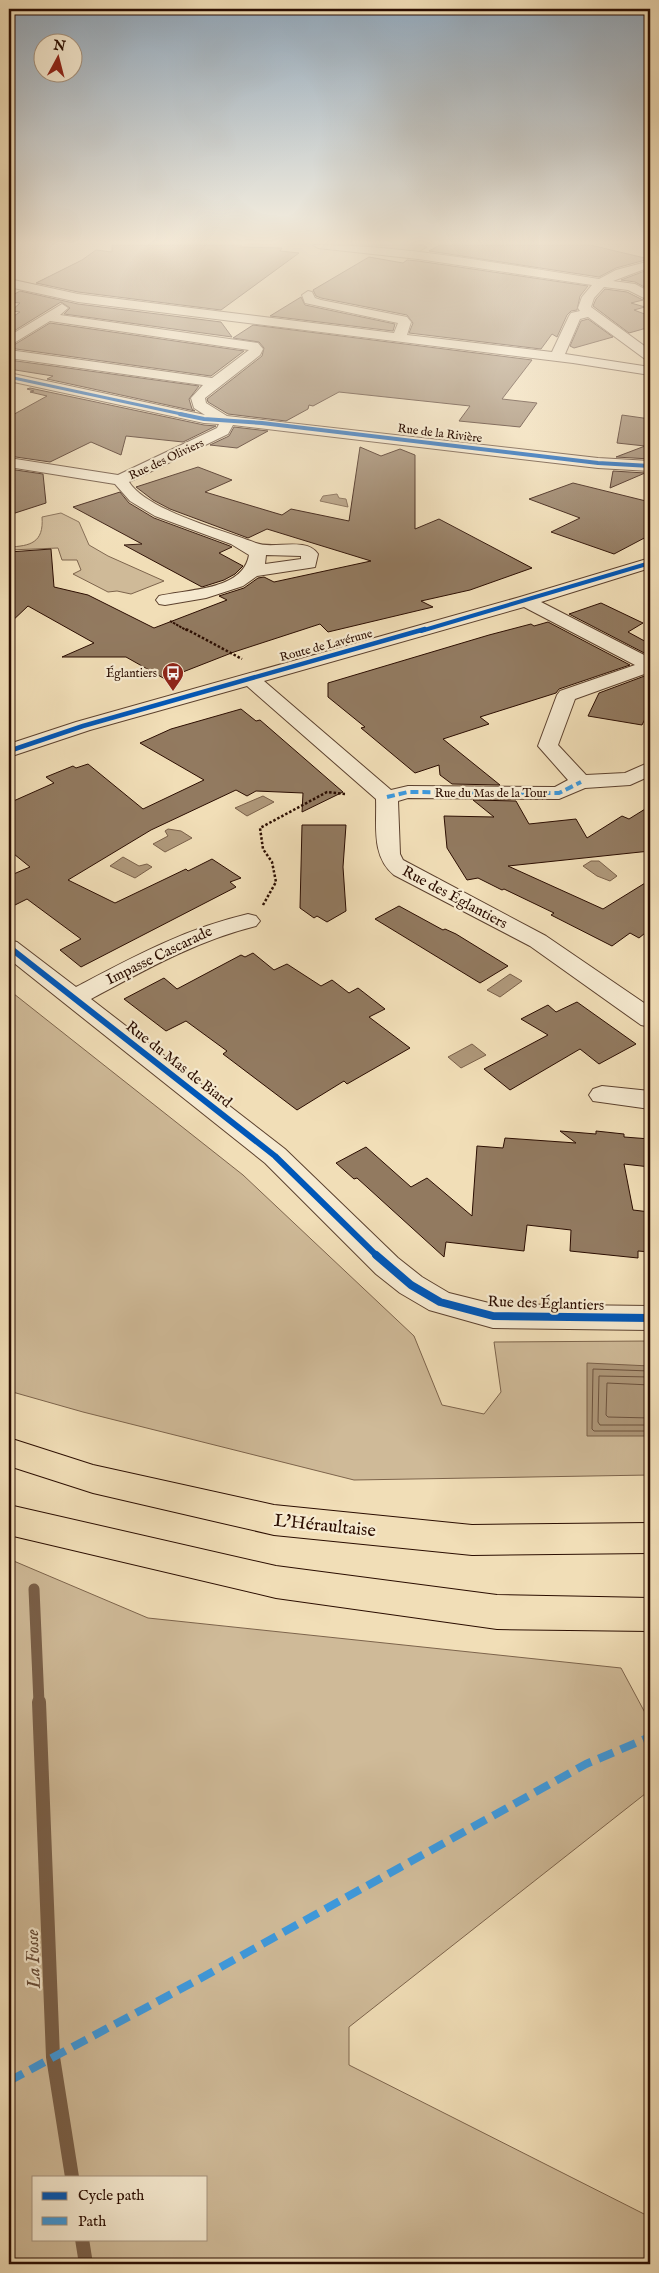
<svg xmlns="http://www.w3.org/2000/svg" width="659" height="2273" viewBox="0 0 659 2273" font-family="'IM FELL English',serif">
<rect width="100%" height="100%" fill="#f1deb7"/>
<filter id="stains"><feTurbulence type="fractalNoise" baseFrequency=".004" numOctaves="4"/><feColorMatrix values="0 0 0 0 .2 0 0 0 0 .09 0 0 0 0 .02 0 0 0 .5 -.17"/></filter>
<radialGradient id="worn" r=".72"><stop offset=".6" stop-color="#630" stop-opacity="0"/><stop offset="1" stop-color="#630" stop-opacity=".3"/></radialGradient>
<g fill="#cfba98" stroke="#7d644c" fill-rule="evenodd">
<path d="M337,245h85l5,2 -12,7z"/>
<path d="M61,513l18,9 10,23 19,11 56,25 -33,13 -14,-3 -9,1 -35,-18 8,-4 -4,-10h-15l-4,-12 -49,2v-3c21,-1 35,-4 33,-30z"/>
<path d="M9,990l234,185 171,161 28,69 42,9 17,-22 -7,-50 156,-1v134l-296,5 -271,-68 -74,-21z"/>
<path d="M9,1559l139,59 473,50 29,54v68l-301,237v38l301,152v47h-641zM34,2177h172v62h-172z"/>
</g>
<g fill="#ae9779" stroke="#7a6049">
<path d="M337,494l2,4 7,1 2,8 -28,-6 3,-5z"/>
<path d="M263,796l11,6 -27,14 -12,-8z"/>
<path d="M168,829l13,2 11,7 -27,14 -12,-8 15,-8 -3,-5z"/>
<path d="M123,857l16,9 8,-2 5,3 -17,11 -25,-12z"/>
<path d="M591,861h8l18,15 -7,5 -13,-5 -14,-10z"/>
<path d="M510,974l12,7 -22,16 -13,-7z"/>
<path d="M472,1044l14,11 -25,13 -13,-11z"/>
<path d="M587,1363l63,3v70h-63z"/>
</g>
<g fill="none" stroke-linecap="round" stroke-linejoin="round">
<g stroke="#6c523d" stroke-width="1">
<path d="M650,1371l-57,-2 -1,60 2,2h56"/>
<path d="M650,1377l-51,-1 -1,46 2,3h50"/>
<path d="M650,1385l-43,-2 -1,32 2,2 42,1"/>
</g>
<path stroke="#7a6049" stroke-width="11" d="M34,1589l5,114"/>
<g stroke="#7a6049" stroke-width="14">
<path d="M39,1702l14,355 19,120"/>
<path d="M82,2239l4,25"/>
</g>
</g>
<g fill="#927a60" stroke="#2b0d01">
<path d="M112,245h130l-2,2 42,1 -2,3 19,2 -78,57 -143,-18 -42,-9 46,-23 14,-10 16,2z"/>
<path d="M440,245h150l59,14 -33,9 -17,9 -170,-26z"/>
<path d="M369,257l34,6 4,-3 11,1 170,25 -8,10 -3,14 -6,1 -4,4 -10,22 -5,-3 -11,15 -132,-16 4,-10 -6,-8 -86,-17 -5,-2 -3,-6z"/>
<path d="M650,269v21l-15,-8 -14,-2z"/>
<path d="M605,289l22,3 16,8 -12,3 14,4 -11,3 16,6v11l-21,6 -36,-27 3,-7z"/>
<path d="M20,291l58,13 143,18 11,15 -168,-23 6,-6 -9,-6 -52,32v-15l11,-7 -9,-1 9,-8 -11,-1v-5z"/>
<path d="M301,297l4,8 90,19 -2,7 -123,-15z"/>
<path d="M588,319l25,18 -39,11 -4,-2 11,-25z"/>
<path d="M50,323l194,28 -33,25 -202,-28z"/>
<path d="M253,325l279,35 -30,39 35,4 -17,24 -61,-6 11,-15 -131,-14 -26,14 -4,-1 -1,4 -22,12 -58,-7 -20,-12 -1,-3 55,-43 2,-8 -5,-6 -26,-4z"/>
<path d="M9,360l190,26 -10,13 3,10 3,2 -148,-32 6,-3 -44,-7z"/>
<path d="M30,388l174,37 12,1 -33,16 -57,-6 -5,19 -30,-13 -41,20 -41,-6v-39l38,-21 -17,-4 4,-1 -7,-2z"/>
<path d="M622,415l28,4v40l-34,-2 29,-11 -28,-3z"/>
<path d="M234,427l34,4 -31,17 -27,-3 19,-9z"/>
<path d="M360,447l21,9 19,-7 15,6v74l24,-10 93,49 -62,22 -49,11 12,6 -105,25 -8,-8 -86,28 -69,27 -39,-22h-64l32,-14 -66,-37 -19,18v-72l42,-3 3,38 34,8 66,33 73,-28 -8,-4 25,-8 14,-10 6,-1 10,5 97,-21 -104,-32 -19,9 -78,-29 -17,-9 -17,-13 62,-20 34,13 -27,12 77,23 9,-6 58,12z"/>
<path d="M9,469l34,5 3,29 -37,12z"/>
<path d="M613,471l32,2 -35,15z"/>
<path d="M573,483l77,19v33l-36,19 -63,-22 29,-14 -51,-19z"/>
<path d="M120,492l9,11 25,15 76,28 2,1 -13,6 24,13 -8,8 -11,6 -22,7 -78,-42 18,-1 -69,-37z"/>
<path d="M601,603l42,20 -15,9 22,12v12l-81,-42z"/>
<path d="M548,622l82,43 -71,24 -3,4 -76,24 9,7 -46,15 57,46 -48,-1 -12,-9 -1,-10 -24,8 -54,-45 4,-1 -37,-30v-14l161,-48 42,-11 3,2z"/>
<path d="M650,674v46l-5,-1 -3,6 -54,-9 11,-23z"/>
<path d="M241,709l15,12 4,-1 83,72 -41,20 1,-19 -47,-2 -9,5 -11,-6 -85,40 -83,50 47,23 71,-34 2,2 24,-12 29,19 -11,4 6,5 -155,80 -21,-17 21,-11 -54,-40 -18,9v-32l21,-9 -21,-17v-47l45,-20 -8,-6 27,-11 3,2 12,-4 55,45 61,-29 -64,-37 31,-14z"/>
<path d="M473,800l43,1 13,23 47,-5 11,19 35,-22 7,3 21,-13v45l-142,15 95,43 47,-29v49l-11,9 -9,-5 -18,13 -61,-31 3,-2 -50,-24 -2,1 -24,-12 -11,2 -20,-32 -3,-32 50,1z"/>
<path d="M302,825h44l-3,42 3,44 -19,11 -10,-6 -3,2 -14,-10z"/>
<path d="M399,906l44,24 2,-1 11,5 52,32 -28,17 -105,-64z"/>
<path d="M253,953l21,17 13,-6 34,22 11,-6 17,13 9,-5 27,21 -16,8 41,31 -63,36 -3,-3 -47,29 -74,-56 4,-3 -41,-30 -20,10 -42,-32 40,-21 13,11 64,-34 4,2z"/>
<path d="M577,1002l59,42 -37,20 -19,-15 -70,41 -26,-21 64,-34 -27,-16 27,-14 8,7z"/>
<path d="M560,1131l36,3v-3l28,3v3l26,2v28l-26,-3 9,46 17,2v40l-12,-1v7l-68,-7 1,-21 -44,-5 -3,26 -78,-9 -2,15 -87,-79 -3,1 -18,-16 30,-16 45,40 16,-9 45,38 5,-70 26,2 2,-10 71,5z"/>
</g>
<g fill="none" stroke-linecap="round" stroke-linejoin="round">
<g stroke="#5c412e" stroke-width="2">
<g id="minor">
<path d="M313,245c96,0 191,20 286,34l17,-9 34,-9v6l-37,14 22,3 15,8v9l-22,-11 -24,-3 -10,11 -3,9 59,43v10l-5,-1 -57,-42 -8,2 -15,35 85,13v8l-77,-12 -495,-61 -69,-15v-8l69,15 316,39 4,-10 -93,-20 -3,-8 6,-4 4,1 3,6 6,2 86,17 4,5 -4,13 145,17 17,-36 2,-3 9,-2 -2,-3 4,-11 10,-12 -174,-26 -100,-11z"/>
<path d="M62,304l6,4 -8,7 198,28 5,6 -3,6 -55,43 1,5 21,13 371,42 52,3v10l-52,-3 -365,-43 -5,9 -99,48c19,29 94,48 127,61 17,7 50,-7 62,11l-3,13 -6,1 -52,8 -14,10 -37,12 -41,7 -6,-1 -3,-4 3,-4c28,-7 84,-5 90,-41l-18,-11 -76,-28 -25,-15 -15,-17 -106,-17v-9l109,17 99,-47 2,-4 -15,-1 -195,-42v-8l196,42 -11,-7 -3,-10 12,-13 -194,-27v-8l203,28 37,-28 -199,-29 -41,25v-10zM266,555l35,1v3l-36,5z"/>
<path d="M650,558v10l-109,34 109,56v14l-75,27 -17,46 28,30 39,-2 25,-11v14l-20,9 -45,3 -26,11 -151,-1 -10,3 2,53 3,6 143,76 104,71v20l-9,-2 -111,-79 -136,-71c-23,-19 -17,-49 -18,-76l-129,-113 -157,44 -81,27v-13l67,-22 444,-125zM524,607l111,58 -75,26 -3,4 -19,51 30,34 -13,7 -147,-1 -17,4 -127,-109z"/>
<path d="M248,914l8,2 4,5 -4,5c-60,15 -111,44 -165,73l194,150 113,109 24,19 27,16 44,11 157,2v24l-157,-2 -64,-18 -29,-17 -24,-19 -111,-111 -256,-204v-19l8,2 59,45c57,-30 108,-58 172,-73z"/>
<path d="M602,1086l48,5v18l-57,-8 -4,-6 4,-6z"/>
</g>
</g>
<g stroke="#2b0d01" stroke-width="2">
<g id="highway">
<path d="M9,1438l84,27 181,40 198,20 178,-2v30l-178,2 -198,-20 -181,-42 -84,-27z"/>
<path d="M9,1505l267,61 221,29 153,3v33l-153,-2 -221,-31 -267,-63z"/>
</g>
</g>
<path stroke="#2b0d01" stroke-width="2" stroke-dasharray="2.5 1" stroke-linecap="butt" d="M170,621l18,10"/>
<g stroke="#2b0d01" stroke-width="2.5" stroke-dasharray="2.5 2" stroke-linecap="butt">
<path d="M186,629l56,30"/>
<path d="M263,905l13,-23 -4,-20 -9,-13 -3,-21 67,-36 19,2"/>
</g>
<use href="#minor" fill="#f6ead0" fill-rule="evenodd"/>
<use href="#highway" fill="#f1deb7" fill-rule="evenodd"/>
<path stroke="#3d99dd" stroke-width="4" stroke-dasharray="8 4" stroke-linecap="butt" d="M387,797l21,-5 151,1 22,-11"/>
<path stroke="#3d99dd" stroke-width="8" stroke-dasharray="16 8" stroke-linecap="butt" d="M9,2081l194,-104 383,-213 64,-27"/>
<g stroke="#f6ead0" stroke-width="4.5">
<path id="cycleway-far4" d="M9,377l177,38"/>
</g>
<g stroke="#f6ead0" stroke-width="5.5">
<g id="cycleway-far3">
<path d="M180,414l24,5 58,4 336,40 52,3"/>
<path d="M421,631l229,-68"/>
</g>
</g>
<g stroke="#f6ead0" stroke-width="7">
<path id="cycleway-far2" d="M9,751l74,-25 342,-97"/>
</g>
<g stroke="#f6ead0" stroke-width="9">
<path id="cycleway-far1" d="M9,947l266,209 102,100"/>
</g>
<g stroke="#f6ead0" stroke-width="11">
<path id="cycleway" d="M376,1255l35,30 29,17 53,14 157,2"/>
</g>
<use href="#cycleway-far4" stroke="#0057b8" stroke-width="3"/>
<use href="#cycleway-far3" stroke="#0057b8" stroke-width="4"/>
<use href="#cycleway-far2" stroke="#0057b8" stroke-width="4.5"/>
<use href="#cycleway-far1" stroke="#0057b8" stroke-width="6"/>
<use href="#cycleway" stroke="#0057b8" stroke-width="8"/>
</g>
<linearGradient id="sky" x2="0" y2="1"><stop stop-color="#91a8bc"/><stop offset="0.43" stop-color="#f9f0df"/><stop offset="1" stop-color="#f9f0df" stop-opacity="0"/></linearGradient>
<rect width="659" height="564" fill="url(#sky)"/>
<defs>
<g id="bus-pin" transform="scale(1.125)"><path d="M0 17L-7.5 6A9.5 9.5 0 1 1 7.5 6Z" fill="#8f2418" stroke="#f6ead0"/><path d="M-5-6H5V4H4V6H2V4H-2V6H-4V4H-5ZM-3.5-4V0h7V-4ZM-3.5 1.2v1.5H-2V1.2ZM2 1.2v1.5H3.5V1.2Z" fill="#fff"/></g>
</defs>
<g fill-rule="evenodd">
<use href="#bus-pin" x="173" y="673"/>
</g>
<g text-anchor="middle" stroke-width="4.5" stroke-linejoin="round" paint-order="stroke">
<g font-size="12" fill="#2b0d01" stroke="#f6ead0">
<text transform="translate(440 433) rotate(7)" y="4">Rue de la Rivière</text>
<text transform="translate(166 459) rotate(-25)" y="4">Rue des Oliviers</text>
<text transform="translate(326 645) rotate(-15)" y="4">Route de Lavérune</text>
<text x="491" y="797">Rue du Mas de la Tour</text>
</g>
<g font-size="12" fill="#2b0d01" stroke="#f6ead0" text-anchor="end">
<text x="157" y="677">Églantiers</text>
</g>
<g font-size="15" fill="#2b0d01" stroke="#f6ead0">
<text transform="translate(455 897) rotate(28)" y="5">Rue des Églantiers</text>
<text transform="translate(159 955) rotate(-26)" y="5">Impasse Cascarade</text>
<text transform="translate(179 1064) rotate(38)" y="5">Rue du Mas de Biard</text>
<text transform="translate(546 1303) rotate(2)" y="5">Rue des Églantiers</text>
</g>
<g font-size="18" fill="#2b0d01" stroke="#f6ead0">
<text transform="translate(325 1525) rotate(6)" y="6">L'Héraultaise</text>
</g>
<g font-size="19" font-style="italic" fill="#664b37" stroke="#f6ead0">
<text transform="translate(32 1959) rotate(-92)" y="7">La Fosse</text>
</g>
</g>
<rect width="659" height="2273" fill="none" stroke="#f1deb7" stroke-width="30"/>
<rect x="10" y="10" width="639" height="2253" fill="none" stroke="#2b0d01" stroke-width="2.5"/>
<rect x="15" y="15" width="629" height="2243" fill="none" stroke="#2b0d01"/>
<rect x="32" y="2176" width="175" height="65" fill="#f6ead0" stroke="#a5927d"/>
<rect x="42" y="2192" width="25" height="8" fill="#0057b8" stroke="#a5927d"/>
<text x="78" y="2200" font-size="15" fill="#2b0d01">Cycle path</text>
<rect x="42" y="2217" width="25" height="8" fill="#3d99dd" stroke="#a5927d"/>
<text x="78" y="2226" font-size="15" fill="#2b0d01">Path</text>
<g transform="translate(58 58) rotate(7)"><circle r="24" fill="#f6ead0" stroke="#a5927d"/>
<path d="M0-4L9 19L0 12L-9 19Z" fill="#8f2418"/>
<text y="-8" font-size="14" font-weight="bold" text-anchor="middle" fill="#2b0d01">N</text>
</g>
<rect width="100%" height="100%" filter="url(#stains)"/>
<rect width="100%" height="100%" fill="url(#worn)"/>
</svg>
